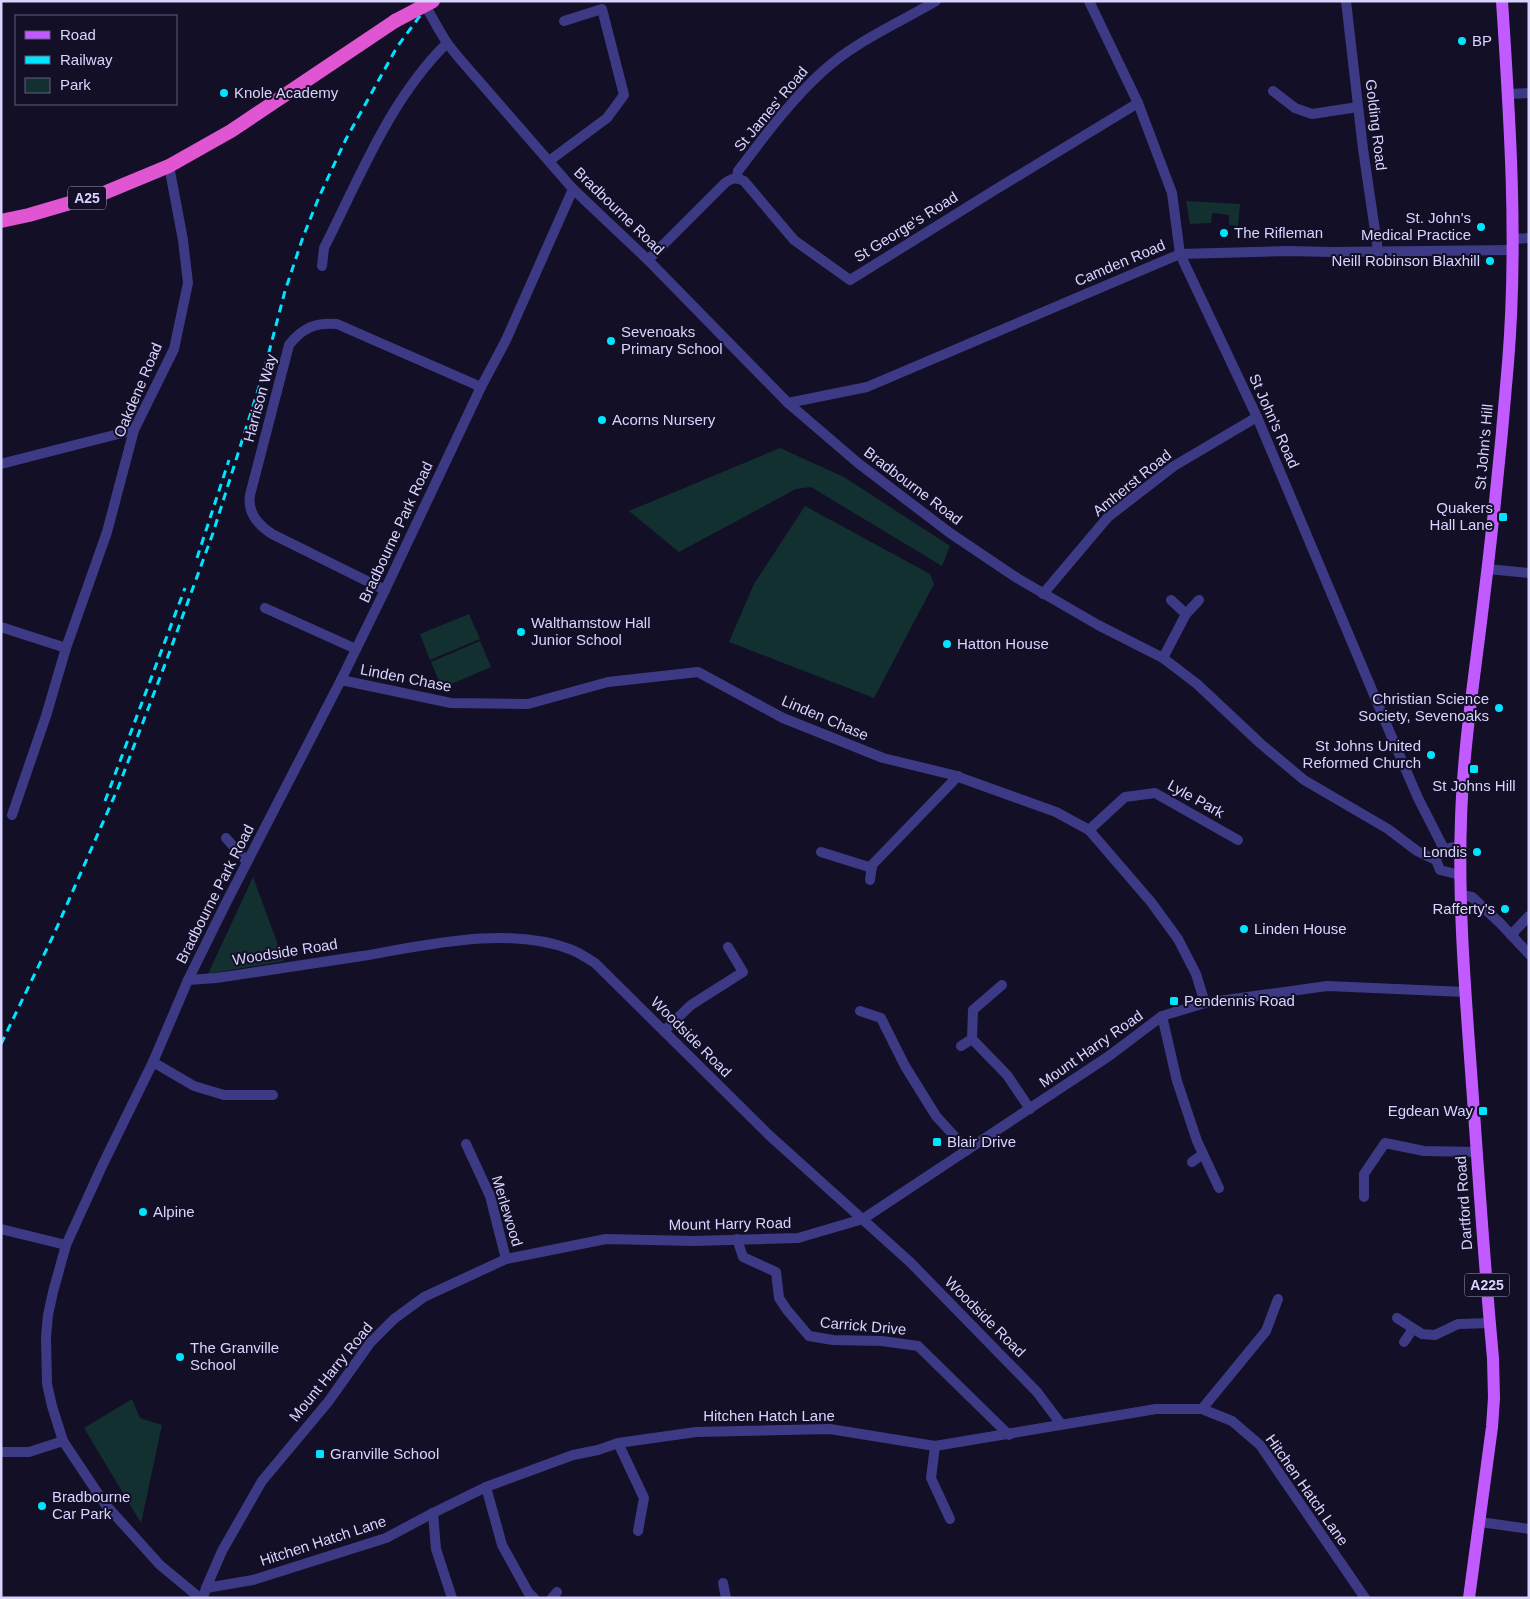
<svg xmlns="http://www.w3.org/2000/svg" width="1530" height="1599" viewBox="0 0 1530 1599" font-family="Arial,sans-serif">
<rect width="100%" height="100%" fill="#130f26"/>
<g fill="#12302f">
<path d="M1186,201l54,3 -2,22 -9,-1v-10l-17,-2 -1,10 -21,1z"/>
<path d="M780,448l64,29 106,69 -8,20 -131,-79 -15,2 -117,63 -50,-41z"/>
<path d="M805,506l125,68 4,10 -60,114 -145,-56 25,-58z"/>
<path d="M469,614l11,25 -50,21 -10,-26z"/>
<path d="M480,641l11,26 -49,21 -11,-26z"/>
<path d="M253,877l31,84 -76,13z"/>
<path d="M132,1399l8,19 22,7 -21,98 -57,-95z"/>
</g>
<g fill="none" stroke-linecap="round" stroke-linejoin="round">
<g stroke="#3d3a85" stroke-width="10">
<path d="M1089,1l49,102 34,90 8,61 77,163 139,330 22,51 26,51"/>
<path d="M1346,1l17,148 15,102"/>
<path d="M438,28l9,15 12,15 114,131 75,71 140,143 70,60 92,70 67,45 81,47 65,33 34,26 64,60 43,36 84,49 29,22 19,9"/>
<path d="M1273,91l22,17 17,6 46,-7"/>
<path d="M1507,94l22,-1"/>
<path d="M549,161l58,-43 17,-23 -22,-86 -38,12"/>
<path d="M737,178l1,-7c26,-34 52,-70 84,-99 32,-30 75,-48 114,-71"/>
<path d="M1513,239l16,-1"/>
<path d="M648,260l77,-77c7,-5 11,-6 19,-2l50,59 56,40 148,-92 140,-85"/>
<path d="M322,266l2,-18c36,-71 66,-149 123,-205"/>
<path d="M788,403l79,-16 313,-133 108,-3 44,1 180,-2"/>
<path d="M1,464l133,-34"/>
<path d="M1488,569l41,4"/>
<path d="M385,590l-113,-56c-14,-9 -25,-21 -22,-39l39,-150c13,-17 27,-23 48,-21l144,63"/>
<path d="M1043,594l65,-77 66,-51 83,-49"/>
<path d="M1171,600l15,14"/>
<path d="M265,608l91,41"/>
<path d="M1,627l65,21"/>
<path d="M1163,658l23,-44 13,-14"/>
<path d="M341,680l110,23 77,1 80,-22 90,-10 85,46 100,40 70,17 103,37 33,18 62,72 27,37 18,35 9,29"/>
<path d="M12,815l34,-99 20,-68 41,-116 27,-102 40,-81 14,-66 -5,-43 -14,-74"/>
<path d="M1089,830l36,-33 30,-4 83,47"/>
<path d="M226,838l21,24"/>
<path d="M821,852l51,16"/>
<path d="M1460,875l-20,-5 -4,-10c5,-12 13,-12 25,-14"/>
<path d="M870,880l2,-15 86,-89"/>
<path d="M1461,895l11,2 28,26 29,31"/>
<path d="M1511,935l18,-19"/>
<path d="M188,980l28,-2c49,-7 98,-15 146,-22 65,-11 147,-31 210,-6 8,3 16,9 23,13l175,173 140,126 127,130 24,32"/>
<path d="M1002,985l-29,25 -1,29 35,36 23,34"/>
<path d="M860,1011l21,7 24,48 31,50 31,34"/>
<path d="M1162,1016l15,65 20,60 22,47"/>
<path d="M664,1031l27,-26 52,-33 -15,-25"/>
<path d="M961,1046l11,-7"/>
<path d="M153,1062l41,24 30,9h49"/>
<path d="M466,1144l24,52 16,63"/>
<path d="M1192,1162l11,-8"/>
<path d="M1364,1197v-23l21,-31 39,8 53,1"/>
<path d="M1,1229l65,16"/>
<path d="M737,1239l6,18 33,15 3,26 8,12 22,26 24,4 49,1 36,5 91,89"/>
<path d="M1397,1318l25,16 13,1 23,-11 32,-1"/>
<path d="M1404,1342l9,-13"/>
<path d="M1202,1409l64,-78 12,-32"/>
<path d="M618,1443l26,55 -6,33"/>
<path d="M935,1446l-4,32 19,41"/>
<path d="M1,1452h28l34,-11"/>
<path d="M486,1487l16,58 26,47 6,6"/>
<path d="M433,1513l3,36 16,49"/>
<path d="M1480,1522l49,7"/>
<path d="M723,1583l3,15"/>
<path d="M206,1588l47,-8 133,-42 47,-25 53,-26 87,-32 25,-5 20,-7 78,-11 134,-3 105,17 221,-37h46l30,12 28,24 105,153"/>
<path d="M200,1598l-40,-33 -55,-61 -42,-63 -11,-35 -5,-22 -1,-47 2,-22 5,-23 13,-47 37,-81 50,-102 35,-82 38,-77 115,-223 44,-90 96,-203 25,-47 67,-151"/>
<path d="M203,1598l3,-10 16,-37 40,-70 66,-79 42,-59 24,-24 30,-22 82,-38 100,-20 88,2 104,-3 65,-19 246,-163 53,-40 43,-13 122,-17 138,6"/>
<path d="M552,1598l5,-6"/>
</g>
<path stroke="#c25bff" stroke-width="12" d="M1469,1598l23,-171 2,-29 -1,-40c-9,-96 -15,-191 -22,-287 -6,-83 -13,-168 -10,-252 2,-66 12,-132 20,-197 11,-86 20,-173 27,-259 10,-120 2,-242 -6,-362"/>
<path stroke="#e055d1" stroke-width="14" d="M1,221l28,-6 75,-22 65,-27 62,-35 164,-110"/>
<g stroke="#00e5ff" stroke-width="3" stroke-dasharray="8 6" stroke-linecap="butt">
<path d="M197,558l32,-98"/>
<path d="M105,801l80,-213"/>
<path d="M1,1044l53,-110 64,-146 49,-129 46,-126 51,-162 21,-80 18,-54 16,-40 27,-58 51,-92 34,-46"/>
</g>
<path stroke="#3d3a85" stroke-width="10" d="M425,5l13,23"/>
<path stroke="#e055d1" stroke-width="14" d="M395,21l38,-20"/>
</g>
<g fill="#00e5ff" stroke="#130f26" stroke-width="2">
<circle cx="1462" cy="41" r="5"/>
<circle cx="224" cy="93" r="5"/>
<circle cx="1481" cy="227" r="5"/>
<circle cx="1224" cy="233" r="5"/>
<circle cx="1490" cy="261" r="5"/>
<circle cx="611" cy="341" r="5"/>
<circle cx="602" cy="420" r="5"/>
<rect x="1498" y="512" width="10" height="10" rx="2.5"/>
<circle cx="521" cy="632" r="5"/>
<circle cx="947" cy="644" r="5"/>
<circle cx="1499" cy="708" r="5"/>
<circle cx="1431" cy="755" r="5"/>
<rect x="1469" y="764" width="10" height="10" rx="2.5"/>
<circle cx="1477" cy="852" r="5"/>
<circle cx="1505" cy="909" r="5"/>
<circle cx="1244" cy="929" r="5"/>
<rect x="1169" y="996" width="10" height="10" rx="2.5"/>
<rect x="1478" y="1106" width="10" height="10" rx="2.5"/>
<rect x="932" y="1137" width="10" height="10" rx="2.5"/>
<circle cx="143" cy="1212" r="5"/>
<circle cx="180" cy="1357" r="5"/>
<rect x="315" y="1449" width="10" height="10" rx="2.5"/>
<circle cx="42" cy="1506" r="5"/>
</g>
<g text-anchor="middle" stroke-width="4" stroke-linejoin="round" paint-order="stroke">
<g fill="#130f26" stroke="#9e99be" stroke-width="1">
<rect x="68" y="186.5" width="38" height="23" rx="4"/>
<rect x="1464.5" y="1273.5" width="45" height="23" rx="4"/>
</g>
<g font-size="14" font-weight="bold" fill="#d9d4ff">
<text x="87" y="203">A25</text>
<text x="1487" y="1290">A225</text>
</g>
<g font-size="15" fill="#d9d4ff" stroke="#130f26" text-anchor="start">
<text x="1472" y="46">BP</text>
<text x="234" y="98">Knole Academy</text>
<text x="1471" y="223" text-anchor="end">St. John's<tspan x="1471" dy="17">Medical Practice</tspan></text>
<text x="1234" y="238">The Rifleman</text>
<text x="1480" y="266" text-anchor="end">Neill Robinson Blaxhill</text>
<text x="621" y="337">Sevenoaks<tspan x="621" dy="17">Primary School</tspan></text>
<text x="612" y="425">Acorns Nursery</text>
<text x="1493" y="513" text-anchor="end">Quakers<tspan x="1493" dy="17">Hall Lane</tspan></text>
<text x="531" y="628">Walthamstow Hall<tspan x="531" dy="17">Junior School</tspan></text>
<text x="957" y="649">Hatton House</text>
<text x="1489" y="704" text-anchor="end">Christian Science<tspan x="1489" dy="17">Society, Sevenoaks</tspan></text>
<text x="1421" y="751" text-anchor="end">St Johns United<tspan x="1421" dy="17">Reformed Church</tspan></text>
<text x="1474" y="791" text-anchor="middle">St Johns Hill</text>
<text x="1467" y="857" text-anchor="end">Londis</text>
<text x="1495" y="914" text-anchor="end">Rafferty's</text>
<text x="1254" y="934">Linden House</text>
<text x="1184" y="1006">Pendennis Road</text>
<text x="1473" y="1116" text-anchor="end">Egdean Way</text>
<text x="947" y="1147">Blair Drive</text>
<text x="153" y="1217">Alpine</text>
<text x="190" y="1353">The Granville<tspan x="190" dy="17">School</tspan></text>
<text x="330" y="1459">Granville School</text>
<text x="52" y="1502">Bradbourne<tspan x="52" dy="17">Car Park</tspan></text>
</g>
<g font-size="15" fill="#d9d4ff" stroke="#130f26">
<text transform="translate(771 109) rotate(-50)" y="5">St James' Road</text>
<text transform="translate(1376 125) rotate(83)" y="5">Golding Road</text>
<text transform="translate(619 211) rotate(44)" y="5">Bradbourne Road</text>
<text transform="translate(906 227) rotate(-32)" y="5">St George's Road</text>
<text transform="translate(1120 263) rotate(-23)" y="5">Camden Road</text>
<text transform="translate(138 390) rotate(-67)" y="5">Oakdene Road</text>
<text transform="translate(260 398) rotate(-75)" y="5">Harrison Way</text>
<text transform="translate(1274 421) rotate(66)" y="5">St John's Road</text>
<text transform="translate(1484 447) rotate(-85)" y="5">St John's Hill</text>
<text transform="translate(1132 483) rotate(-39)" y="5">Amherst Road</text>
<text transform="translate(913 486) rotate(37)" y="5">Bradbourne Road</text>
<text transform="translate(396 532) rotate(-65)" y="5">Bradbourne Park Road</text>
<text transform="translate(406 678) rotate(11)" y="5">Linden Chase</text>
<text transform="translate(825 718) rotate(23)" y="5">Linden Chase</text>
<text transform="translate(1196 799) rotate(29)" y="5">Lyle Park</text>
<text transform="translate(215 894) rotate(-63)" y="5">Bradbourne Park Road</text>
<text transform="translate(285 952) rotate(-9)" y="5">Woodside Road</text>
<text transform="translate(691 1037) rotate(45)" y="5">Woodside Road</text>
<text transform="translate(1091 1049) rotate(-35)" y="5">Mount Harry Road</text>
<text transform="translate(1464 1203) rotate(-94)" y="5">Dartford Road</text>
<text transform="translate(507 1211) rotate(73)" y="5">Merlewood</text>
<text transform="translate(730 1224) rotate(-1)" y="5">Mount Harry Road</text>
<text transform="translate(985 1317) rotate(45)" y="5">Woodside Road</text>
<text transform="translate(863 1326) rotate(5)" y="5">Carrick Drive</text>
<text transform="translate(331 1372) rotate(-51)" y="5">Mount Harry Road</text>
<text x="769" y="1421">Hitchen Hatch Lane</text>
<text transform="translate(1307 1490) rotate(55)" y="5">Hitchen Hatch Lane</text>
<text transform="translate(323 1541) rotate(-18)" y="5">Hitchen Hatch Lane</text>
</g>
</g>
<rect width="1530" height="1599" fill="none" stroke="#d9d4ff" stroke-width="5"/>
<rect x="15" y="15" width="162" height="90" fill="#130f26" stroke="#625e7d"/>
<rect x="25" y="31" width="25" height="8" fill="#c25bff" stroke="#625e7d"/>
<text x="60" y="40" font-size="15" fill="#d9d4ff">Road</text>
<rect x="25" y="56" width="25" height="8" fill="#00e5ff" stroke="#625e7d"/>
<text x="60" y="65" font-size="15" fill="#d9d4ff">Railway</text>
<rect x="25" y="78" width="25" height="15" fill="#12302f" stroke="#625e7d"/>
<text x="60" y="90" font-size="15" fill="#d9d4ff">Park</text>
</svg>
